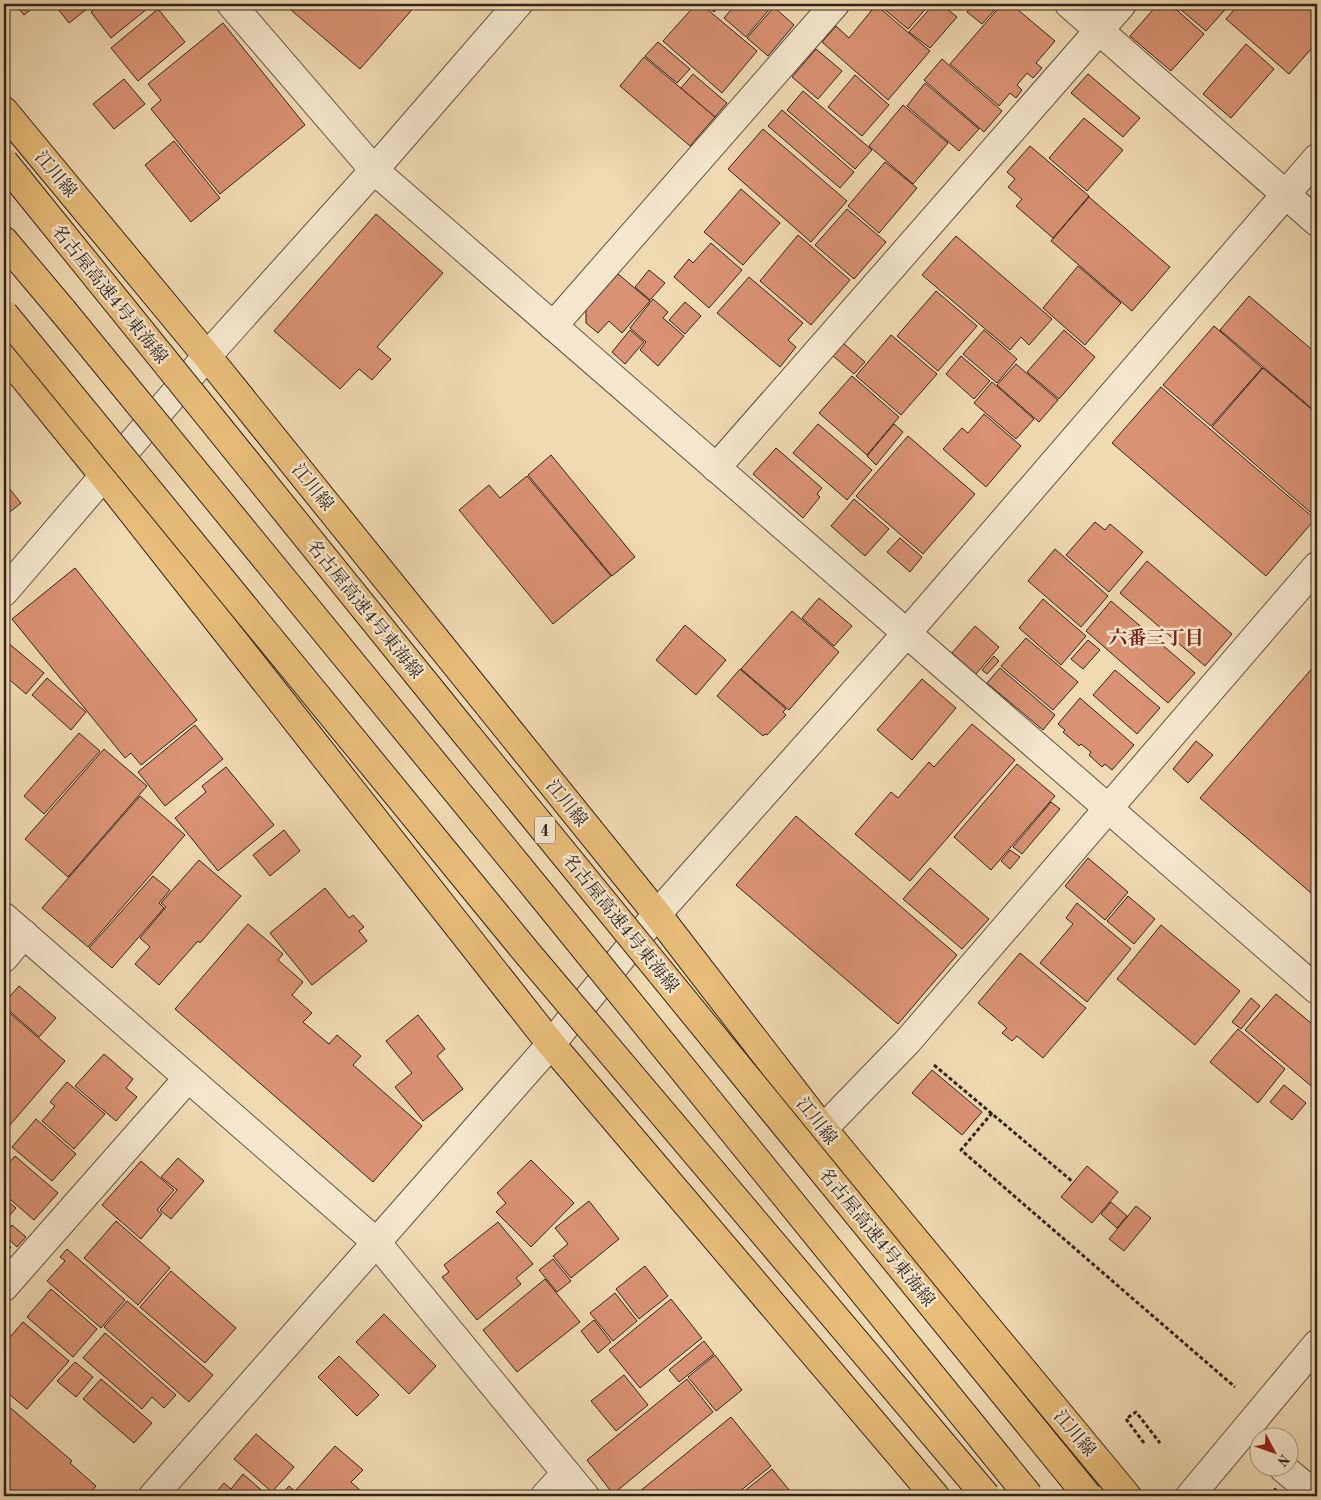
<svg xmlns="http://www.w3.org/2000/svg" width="1321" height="1500" viewBox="0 0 1321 1500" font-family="'Old Standard TT','Noto Serif JP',serif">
<rect width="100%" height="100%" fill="#f0dab2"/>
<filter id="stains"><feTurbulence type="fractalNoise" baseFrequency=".004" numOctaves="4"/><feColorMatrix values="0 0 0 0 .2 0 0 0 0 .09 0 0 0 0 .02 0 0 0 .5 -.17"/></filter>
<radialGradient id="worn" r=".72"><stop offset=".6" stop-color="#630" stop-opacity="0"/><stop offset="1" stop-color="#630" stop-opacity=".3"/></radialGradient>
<g fill="#d99273" stroke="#30241f">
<path d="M15,4h23l-14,11z"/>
<path d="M54,4h39l-24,19z"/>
<path d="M101,4h52l-42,34 -20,-26z"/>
<path d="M284,4h133l-57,65z"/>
<path d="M696,4h5l56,47 -35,42 -59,-52z"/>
<path d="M704,4h17l-7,8z"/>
<path d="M736,4h33l3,2 -26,31 -22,-19z"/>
<path d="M878,4h52l-22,25z"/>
<path d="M934,4h7l16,13 -27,31 -21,-16z"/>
<path d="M973,4h27l-18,20 -15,-12z"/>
<path d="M1002,4h9l44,37 -19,22 6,5 -9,10 -6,-5 -10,12 5,5 -6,8 -6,-5 -11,13 -49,-42z"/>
<path d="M1158,4h12l34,30 -33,37 -41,-35z"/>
<path d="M1174,4h56l-24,27z"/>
<path d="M1239,4h78v51l-6,-6 -22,25 -63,-55z"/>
<path d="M876,5l54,46 -42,49 -66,-58 14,-16 13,12z"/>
<path d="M774,7l20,18 -26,31 -21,-18z"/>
<path d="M158,9l27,33 -47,39 -27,-33z"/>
<path d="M223,23l82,102 -85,69 -69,-85 10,-9 -13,-16z"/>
<path d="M658,42l32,27 -13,14 -32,-27z"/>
<path d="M1246,44l28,25 -43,49 -28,-24z"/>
<path d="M816,49l26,22 -24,28 -26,-22z"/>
<path d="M644,57l71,60 -25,29 -70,-60z"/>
<path d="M942,59l60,52 -18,21 -60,-52z"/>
<path d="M693,74l34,29 -12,14 -34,-29z"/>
<path d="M1088,74l52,44 -17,19 -52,-44z"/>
<path d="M855,75l34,30 -27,31 -34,-29z"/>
<path d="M124,79l21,25 -31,25 -21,-25z"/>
<path d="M925,83l54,46 -20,22 -52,-45z"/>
<path d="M803,91l69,59 -17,19 -68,-59z"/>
<path d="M903,105l45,38 -35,41 -44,-38z"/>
<path d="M782,110l72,62 -14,16 -72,-62z"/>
<path d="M1084,118l39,32 -36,41 -38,-33z"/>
<path d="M763,129l84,72 -36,41 -83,-73z"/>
<path d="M174,141l46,57 -29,24 -46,-57z"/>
<path d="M1030,146l59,50 -36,42 -37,-32 6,-7 -14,-12 7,-8 -8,-7z"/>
<path d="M885,162l32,26 -38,45 -31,-27z"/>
<path d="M741,189l39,34 -37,42 -39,-33z"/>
<path d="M1089,197l81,70 -38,44 -81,-70z"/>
<path d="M847,209l39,33 -32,37 -39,-34z"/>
<path d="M376,214l67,59 -66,74 14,12 -19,21 -13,-11 -19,20 -66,-58z"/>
<path d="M798,235l52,45 -39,45 -51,-44z"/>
<path d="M956,236l96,83 -23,26 -8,-8 -11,13 -88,-75z"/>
<path d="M711,243l31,27 -33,38 -35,-31 15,-18 4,4z"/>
<path d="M1078,266l43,37 -36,42 -42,-37z"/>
<path d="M649,270l16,13 -15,17 -15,-13z"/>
<path d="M618,274l32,27 -28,32 -13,-12 -11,12 -12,-10v-13z"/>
<path d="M749,277l54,46 -15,17 8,7 -16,20 -63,-54z"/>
<path d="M936,291l41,35 -39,45 -41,-35z"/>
<path d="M1249,296l68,58v59l-97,-83z"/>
<path d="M653,299l15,13 -5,6 21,18 -26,30 -18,-16 6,-8 -16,-14z"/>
<path d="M685,302l16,14 -16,18 -16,-14z"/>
<path d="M1214,326l48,42 -51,58 -48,-41z"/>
<path d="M630,330l14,12 -19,22 -13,-12z"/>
<path d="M984,330l33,29 -20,24 -34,-29z"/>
<path d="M1064,330l31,27 -36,42 -32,-27z"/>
<path d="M891,335l46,39 -36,41 -45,-39z"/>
<path d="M843,343l22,19 -11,12 -22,-19z"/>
<path d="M961,356l29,25 -16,18 -28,-25z"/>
<path d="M1016,364l42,36 -19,22 -42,-37z"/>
<path d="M1263,368l54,46v104l-105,-91z"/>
<path d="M852,376l47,41 -32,38 -48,-42z"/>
<path d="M992,382l42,37 -18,20 -42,-36z"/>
<path d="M1161,387l154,132 -49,57 -154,-133z"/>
<path d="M984,414l37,32 -35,41 -43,-38 19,-21 6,5z"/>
<path d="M818,424l54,46 -25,30 -54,-47z"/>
<path d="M894,424l9,8 -27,33 -9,-9z"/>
<path d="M908,436l67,58 -52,60 -67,-58z"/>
<path d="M776,448l46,40 -5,6 3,3 -17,21 -50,-44z"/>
<path d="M551,455l84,102 -23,19 -84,-101z"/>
<path d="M527,476l84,100 -58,48 -94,-114 30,-25 11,13z"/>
<path d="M4,482l17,21 -17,14z"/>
<path d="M854,499l35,30 -24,27 -34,-30z"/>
<path d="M1095,522l10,8 5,-6 33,28 -34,40 -43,-37z"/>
<path d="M900,538l22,19 -12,15 -23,-20z"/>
<path d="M1055,549l53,47 -27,31 -53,-46z"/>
<path d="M1147,561l85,73 -27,32 -85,-73z"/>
<path d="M75,568l122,152 -56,45 -10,-12 -6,5 -113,-139z"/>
<path d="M819,598l33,28 -18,20 -32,-28z"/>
<path d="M1043,599l43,37 -25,29 -42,-37z"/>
<path d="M1111,601l84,72 -27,30 -82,-72z"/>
<path d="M792,611l47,41 -50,58 -48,-41z"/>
<path d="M685,625l41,35 -30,35 -40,-35z"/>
<path d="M975,626l24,21 -23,27 -24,-21z"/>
<path d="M1026,638l52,44 -25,28 -52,-44z"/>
<path d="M1088,640l12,10 -17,19 -12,-10z"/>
<path d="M7,642l37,31 -18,21 -22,-19v-29z"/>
<path d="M994,656l5,5 -12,13 -5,-4z"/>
<path d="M1315,665l2,2v231l-117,-100z"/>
<path d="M1000,668l55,47 -12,15 -56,-47z"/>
<path d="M740,669l46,40 -3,3 3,3 -19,20 -2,-1 -2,2 -46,-40z"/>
<path d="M1115,670l45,38 -23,26 -44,-39z"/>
<path d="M47,678l39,34 -15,18 -39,-35z"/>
<path d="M922,679l34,29 -44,52 -35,-30z"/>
<path d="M1080,698l54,47 -22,25 -7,-6 -3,3 -13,-12 2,-3 -10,-8 -2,2 -16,-14 2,-2 -7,-6z"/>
<path d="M972,724l43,36 -105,121 -55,-47 36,-42 7,6 31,-36 5,5z"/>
<path d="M195,725l28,34 -58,47 -27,-34z"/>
<path d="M79,733l21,18 -56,63 -20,-18z"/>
<path d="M1196,741l17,14 -25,28 -15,-14z"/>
<path d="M104,749l43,37 -79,91 -43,-38z"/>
<path d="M1017,764l38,32 -64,74 -37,-33z"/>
<path d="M226,767l48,58 -56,46 -43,-53 31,-26 -4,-6z"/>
<path d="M140,796l45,39 -97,112 -46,-39z"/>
<path d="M1051,802l9,7 -38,45 -9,-7z"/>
<path d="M796,816l161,139 -59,69 -162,-139z"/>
<path d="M284,830l16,21 -30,25 -17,-21z"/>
<path d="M1010,850l10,7 -10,12 -9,-8z"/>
<path d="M1088,858l40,34 -23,28 -40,-34z"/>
<path d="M199,860l42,36 -41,47 -2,-2 -39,44 -24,-21 15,-17 -10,-9 26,-31 -5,-4z"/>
<path d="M930,868l59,51 -27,30 -59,-50z"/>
<path d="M153,876l17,14 -11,13 5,5 -52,60 -23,-20z"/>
<path d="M325,888l24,30 4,-3 11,12 -5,4 8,10 -55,44 -42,-52z"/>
<path d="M1128,896l27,23 -21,25 -27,-23z"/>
<path d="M1077,903l54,46 -44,53 -47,-39 33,-39 -7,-6z"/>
<path d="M248,924l35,30 -5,6 25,22 -11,13 20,18 -9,9 26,22 8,-9 24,21 -8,9 69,61 -49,56 -198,-173z"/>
<path d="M1161,925l79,66 -45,54 -78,-66z"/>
<path d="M1020,953l66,55 -43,50 -26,-22 -5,5 -10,-8 5,-5 -29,-25z"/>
<path d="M19,986l37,32 -17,19 -35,-31v-3z"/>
<path d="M1276,994l41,34v63l-72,-61z"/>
<path d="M1251,998l9,8 -19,23 -9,-7z"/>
<path d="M4,1008l61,53 -61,71z"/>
<path d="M418,1015l27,34 -8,7 26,33 -40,32 -28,-34 17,-14 -26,-32z"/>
<path d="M1238,1029l47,40 -27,34 -48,-41z"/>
<path d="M104,1054l29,25 -7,9 11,9 -21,24 -41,-35z"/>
<path d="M932,1070l50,42 -20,23 -50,-42z"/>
<path d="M67,1082l38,32 -31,35 -32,-28 13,-15 -5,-4z"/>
<path d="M1284,1085l22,18 -14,17 -22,-18z"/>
<path d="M36,1119l40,35 -24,27 -40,-34z"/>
<path d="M15,1156l43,37 -24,27 -30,-26v-25z"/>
<path d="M178,1158l26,23 -33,38 -11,-9 17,-20 -16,-13z"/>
<path d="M531,1160l43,43 -43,44 -35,-35 10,-9 -9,-10z"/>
<path d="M141,1161l33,29 -17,20 5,4 -21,25 -39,-34z"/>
<path d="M1087,1166l31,26 -26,31 -31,-26z"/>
<path d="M4,1198l12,10 -12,14z"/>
<path d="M589,1201l30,38 -48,39 -18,-22 15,-12 -13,-16z"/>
<path d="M1111,1202l16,14 -10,12 -16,-14z"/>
<path d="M1136,1206l15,12 -27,33 -15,-12z"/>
<path d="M116,1221l54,47 -32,37 -54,-47z"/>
<path d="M498,1222l35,42 -17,14 5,6 -44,36 -35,-43 7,-5 -5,-7z"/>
<path d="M12,1225l14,12 -9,10 -13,-12z"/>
<path d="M4,1241l7,6 -7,9z"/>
<path d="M67,1249l58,51 -24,28 -54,-47 18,-20 -5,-4z"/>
<path d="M553,1259l18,22 -14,11 -18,-22z"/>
<path d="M645,1266l23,30 -29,23 -23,-30z"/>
<path d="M171,1271l65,57 -31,35 -65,-56z"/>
<path d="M545,1279l35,43 -63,50 -34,-42z"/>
<path d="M51,1289l46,40 -24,28 -46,-40z"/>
<path d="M615,1293l22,28 -24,20 -23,-28z"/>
<path d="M671,1299l31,39 -62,50 -31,-38z"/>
<path d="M127,1301l86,74 -24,27 -85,-75z"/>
<path d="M384,1314l52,52 -27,28 -53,-52z"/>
<path d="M594,1320l17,22 -13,11 -17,-22z"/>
<path d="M23,1322l46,39 -42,48 -23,-19v-46z"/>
<path d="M105,1333l71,62 -12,13 -12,-11 -10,12 -59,-51z"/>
<path d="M704,1341l10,13 -35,28 -10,-12z"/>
<path d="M715,1355l27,35 -26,21 -28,-34z"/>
<path d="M339,1356l40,39 -22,21 -39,-39z"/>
<path d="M75,1362l18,15 -17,20 -19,-16z"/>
<path d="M624,1375l24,30 -32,26 -25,-30z"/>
<path d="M101,1379l51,44 -18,20 -51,-44z"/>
<path d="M687,1379l26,33 -100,82 -26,-34z"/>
<path d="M6,1404l66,57 -2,2 26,23 -9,10h-36l-6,-5 -4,5h-37v-89z"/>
<path d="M731,1417l40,49 -37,30h-100z"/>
<path d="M256,1434l38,33 -22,25 -38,-33z"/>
<path d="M335,1446l28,24 -12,12 13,12 -2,2h-60l-6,-6z"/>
<path d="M772,1469l22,27h-50l-2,-3z"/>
<path d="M243,1474l25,22h-55l11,-13 7,6z"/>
<path d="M289,1486l11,10h-20z"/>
<path d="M1275,1488l10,8h-18z"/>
</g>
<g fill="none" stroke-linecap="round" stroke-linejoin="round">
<g stroke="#605244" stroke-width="30">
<g id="minor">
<path d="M231,4l143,166 943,820"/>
<path d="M1069,4l248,218"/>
<path d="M553,326l282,-322"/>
<path d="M716,468l406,-464"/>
<path d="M4,592l203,-236 167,-186 144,-166"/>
<path d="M4,917l372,325 209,254"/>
<path d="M4,958l20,-24"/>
<path d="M823,1129l84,-87 410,-476"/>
<path d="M4,1287l184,-209"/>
<path d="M1283,1468l34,28"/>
<path d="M153,1496l398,-452 106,-130 249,-280 411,-476"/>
<path d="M545,1496l21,-23"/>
<path d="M1190,1496l127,-152"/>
</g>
</g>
<g stroke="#30241f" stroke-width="30">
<g id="major">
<path d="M4,111l203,245 450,558 166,215 304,367"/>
<path d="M4,353l100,123 447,568 384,452"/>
</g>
</g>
<g stroke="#30241f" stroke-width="30">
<path id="highway" d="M4,241l59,70"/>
</g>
<g stroke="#30241f" stroke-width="3" stroke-dasharray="4 2.5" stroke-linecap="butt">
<path d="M934,1065l139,117"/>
<path d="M992,1113l-31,37 274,237"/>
<path d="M1144,1443l-18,-24 10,-7 24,31"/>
</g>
<use href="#minor" stroke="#f5e7cd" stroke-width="28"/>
<use href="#major" stroke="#e8bd79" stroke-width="28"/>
<use href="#highway" stroke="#e8bd79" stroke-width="28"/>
<g stroke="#30241f" stroke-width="30" stroke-linecap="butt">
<g id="highway-bridge">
<path d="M4,162l450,557 634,777"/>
<path d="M63,311l477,582 489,603"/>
<path d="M4,314l524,640 458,542"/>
</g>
</g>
<use href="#highway-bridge" stroke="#e8bd79" stroke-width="28"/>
</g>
<g text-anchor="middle" stroke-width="5" stroke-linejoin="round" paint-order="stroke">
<rect fill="#f5e7cd" stroke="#6b5e53" stroke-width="1" x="535" y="816.5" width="20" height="27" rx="4"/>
<g font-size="16" font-weight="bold" fill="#30241f">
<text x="545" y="836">4</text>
</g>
<g font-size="18" fill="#30241f" stroke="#f5e7cd">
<text transform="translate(56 174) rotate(50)" y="6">江川線</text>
<text transform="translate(110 294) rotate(51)" y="6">名古屋高速4号東海線</text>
<text transform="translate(313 487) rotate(51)" y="6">江川線</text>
<text transform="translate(365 609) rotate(51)" y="6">名古屋高速4号東海線</text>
<text transform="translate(567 803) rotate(51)" y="6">江川線</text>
<text transform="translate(621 923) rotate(51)" y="6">名古屋高速4号東海線</text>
<text transform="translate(817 1121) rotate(52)" y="6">江川線</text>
<text transform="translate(877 1237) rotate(51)" y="6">名古屋高速4号東海線</text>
<text transform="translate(1075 1433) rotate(50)" y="6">江川線</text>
</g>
<g font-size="19" font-weight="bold" fill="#7a1f14" stroke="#f5e7cd">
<text x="1156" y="644">六番三丁目</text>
</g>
</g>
<rect width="1321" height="1500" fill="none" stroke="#f0dab2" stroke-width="20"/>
<rect x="5" y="5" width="1311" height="1490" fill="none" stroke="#30241f" stroke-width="2.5"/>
<rect x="10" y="10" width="1301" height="1480" fill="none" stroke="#30241f"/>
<g transform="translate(1274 1452) rotate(131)"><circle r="24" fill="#f5e7cd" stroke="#a69987"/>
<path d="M0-4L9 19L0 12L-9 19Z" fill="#8f2418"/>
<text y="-8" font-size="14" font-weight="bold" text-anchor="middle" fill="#30241f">N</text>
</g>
<rect width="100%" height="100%" filter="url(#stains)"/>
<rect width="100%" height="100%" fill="url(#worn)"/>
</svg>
